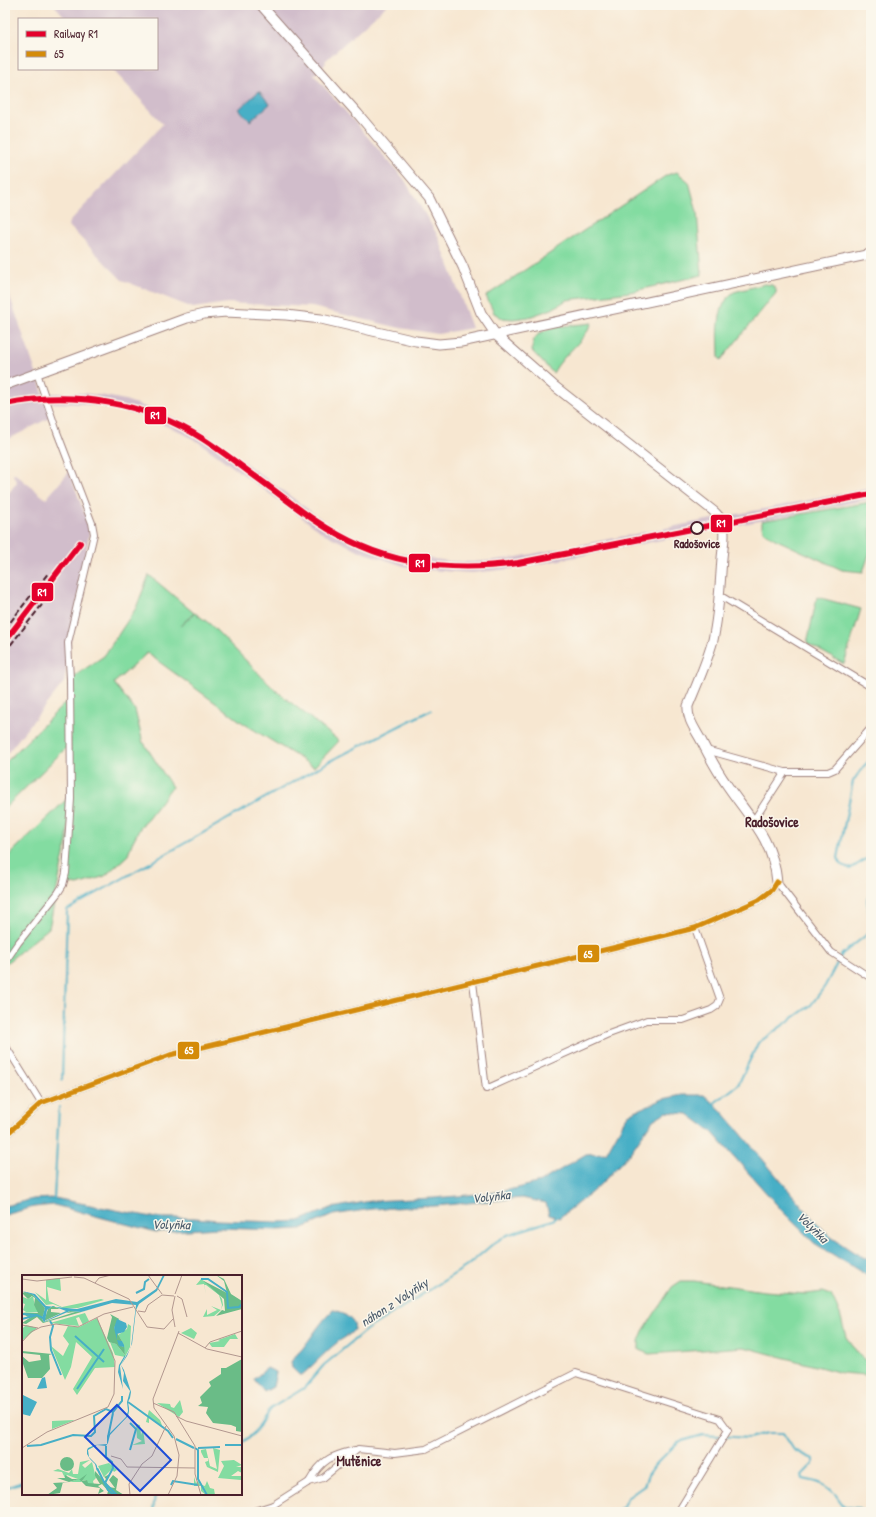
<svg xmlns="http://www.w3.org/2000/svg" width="876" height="1517" viewBox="0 0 876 1517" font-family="'Patrick Hand',sans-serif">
<rect width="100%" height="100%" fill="#fbf7ec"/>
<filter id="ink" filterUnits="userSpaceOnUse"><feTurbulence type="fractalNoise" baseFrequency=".025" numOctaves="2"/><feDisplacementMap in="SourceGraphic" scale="8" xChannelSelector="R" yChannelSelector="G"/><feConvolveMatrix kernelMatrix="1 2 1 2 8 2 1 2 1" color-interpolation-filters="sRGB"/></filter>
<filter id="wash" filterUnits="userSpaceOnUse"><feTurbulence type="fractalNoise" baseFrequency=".012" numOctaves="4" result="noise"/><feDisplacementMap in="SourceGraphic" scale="16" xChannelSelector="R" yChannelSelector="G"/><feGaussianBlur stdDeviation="0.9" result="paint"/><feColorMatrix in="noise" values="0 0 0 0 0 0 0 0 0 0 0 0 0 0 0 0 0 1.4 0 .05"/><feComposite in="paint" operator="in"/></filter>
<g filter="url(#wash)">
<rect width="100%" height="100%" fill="#f7e7d1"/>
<g fill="#d1bdcb">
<path d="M54,5h333l-62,56 1,2 -12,12 90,104 34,57 34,92 -34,6 -38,-6 -88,-21 -85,-4 -34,5 -71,-28 -54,-55 1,-3 94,-98 -51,-55h45v-50h-90z"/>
<path d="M8,291l35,102h40l22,3 20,4 38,13 43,21 122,90 35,17 44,14 41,6 24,1 23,-2 22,-3 354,-69v11l-352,69 -47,5 -44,-3 -24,-4 -45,-15 -36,-18 -123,-90 -21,-12 -38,-15 -38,-9 -21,-3 -35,-1 4,14 -46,24v-148z"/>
<path d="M69,472l21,56 -26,154 -59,74v-258l12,-16 -4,-7 1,-2 32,26z"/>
</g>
<g fill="#83dca1" stroke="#667e66">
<path d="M677,172l12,10 8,30 5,63 -72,17 -63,8 -15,9 -23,8 -16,2 -11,-1 -8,-5 -8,-17 181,-121z"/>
<path d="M765,284l7,1 4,4v4l-55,67 -2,-2c0,-21 -5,-52 15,-66z"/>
<path d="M592,323c-8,19 -29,31 -39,50l-21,-22c0,-6 1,-13 7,-17 11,-9 39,-9 53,-11z"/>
<path d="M871,502v47l-8,23 -21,-2 -67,-31 -11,-7 -2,-5v-6z"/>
<path d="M149,575l45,38 -14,13 15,-13 15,11 64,65 65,52 -25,26 -71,-44 -96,-70 -33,30 21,27 8,33h1l28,44 -32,41 -8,15 -4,12 -23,21 -27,9 -14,-2 7,-61 -1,-143 34,-23 32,-48z"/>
<path d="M817,597l44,12 -17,55 -37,-21z"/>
<path d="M66,702l2,44 -63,62v-45z"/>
<path d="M70,796l-3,44 -18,88 -44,36v-105z"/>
<path d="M681,1281h13l70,10 42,3 17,-2 8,3 9,19 6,23 14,19 11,9v8l-5,2 -24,-2 -98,-26 -95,7 -10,-4v-9l4,-10 29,-44z"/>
</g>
<g fill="#47afc6" stroke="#486778">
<path d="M259,91l11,13 -20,17 -11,-12z"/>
<path d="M682,1095h22l18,16 91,108 18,18 24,16 16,8v17l-57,-35 -29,-29 -73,-82 -24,-18 -22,-2 -13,8 -23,33 -25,27 -13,12 -33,26 -10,-3 -3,-12 -24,-5 -87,8 -63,3 -39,6 -32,14 -23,1 -60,-2 -62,4 -102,-27 -20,2 -29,8v-9l28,-7 21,-1 103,20h38l23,2 60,2 21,-1 32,-13 40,-7 63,-3 57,-5 27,-5 22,-6 46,-28 20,-1 22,-39 35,-15z"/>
<path d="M333,1310c6,0 25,11 21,19 -2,5 -10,9 -15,12 -13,10 -24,23 -37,34h-3l-7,-7 -1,-6c3,-6 8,-9 12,-14 10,-13 18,-27 30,-38z"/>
<path d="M267,1368l9,4 -3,15 -9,5 -10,-13z"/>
</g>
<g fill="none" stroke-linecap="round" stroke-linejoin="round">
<g stroke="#47afc6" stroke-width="2">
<path d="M871,759l-8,8 -10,14 -15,77 3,6 9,5 21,-13"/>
<path d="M871,927l-4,-27 4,-10"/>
<path d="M62,1080l5,-170 263,-149 101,-51"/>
<path d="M713,1104l25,-19 20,-42 53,-38 14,-19 17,-32 27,-21 2,-5"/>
<path d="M54,1199l5,-92"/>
<path d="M241,1444l14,-12 15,-23 34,-21 20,-23 42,-35 101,-64 27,-23 13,-8 46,-15 3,-3"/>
<path d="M5,1488l18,-6"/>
<path d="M153,1512l2,-18"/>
<path d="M616,1512l7,-6 4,-8 17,-12 4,-11 7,-10 23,-23 25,-7 46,3 19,-5h15l11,17 19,9v5l-11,11 1,4c11,2 21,4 29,12 13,12 4,16 27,17l3,4"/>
</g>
</g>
</g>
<g filter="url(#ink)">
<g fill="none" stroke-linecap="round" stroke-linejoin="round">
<g stroke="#a0837e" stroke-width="8">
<g id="street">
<path d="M719,595l152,92"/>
<path d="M706,750l79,22"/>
<path d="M754,820l31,-48h43l7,-3 36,-41"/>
<path d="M5,962l13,-19 40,-50 5,-8 3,-12 5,-74 -1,-120 -2,-36 26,-109 -2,-11 -35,-91 -20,-59"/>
<path d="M473,982l13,107 120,-54 41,-15h36l28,-10 6,-4 3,-7 -25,-71"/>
<path d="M5,1045l36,58"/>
<path d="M5,1136l36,-33 129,-48 525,-127 64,-28 13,-10 5,-8 54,70 40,26"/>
<path d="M309,1482c13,-23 22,-26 46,-32"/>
<path d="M251,1512l22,-7"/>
<path d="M272,1512l1,-7 36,-23 14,-4 35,-29 37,4 31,-4 150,-76 144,46 8,11 -50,82"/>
</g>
</g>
<g stroke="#a0837e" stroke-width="11">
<g id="secondary">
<path d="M261,5l97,109 71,84 34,69 18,46 15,22 57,50 154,121c6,4 11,9 15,15 4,11 1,26 0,37 -2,27 -3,55 -9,82 -6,22 -16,44 -25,66 -1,13 7,23 13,34 7,14 15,29 24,42 23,35 48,56 52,100"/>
<path d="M5,385l182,-67 17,-4 22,-2 60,3 35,4 95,22 23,3 22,-2 410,-88"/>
</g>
</g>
<use href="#street" stroke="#fff" stroke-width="6"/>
<use href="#secondary" stroke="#fff" stroke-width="9"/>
<g stroke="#4a1f2b" stroke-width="2" stroke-dasharray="6 3" stroke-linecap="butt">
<path d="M5,629l44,-57"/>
<path d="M5,641l75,-98"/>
<path d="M5,652l47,-60"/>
</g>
<g stroke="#fbf7ec" stroke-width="8">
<path id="bus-1" d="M5,1136l36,-33 129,-48 525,-127 64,-28 13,-10 5,-8"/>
</g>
<use href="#bus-1" stroke="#d48b09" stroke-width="5"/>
<g stroke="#fbf7ec" stroke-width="9">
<g id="rail-1">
<path d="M5,404c67,-14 140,-2 198,35 22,14 43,31 64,46 30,23 59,46 94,61 50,22 103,24 157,17l353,-69"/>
<path d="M5,641l75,-98"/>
</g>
</g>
<use href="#rail-1" stroke="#e4002b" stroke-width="6"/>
</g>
</g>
<circle fill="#fbf7ec" stroke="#4a1f2b" stroke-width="2" cx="697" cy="528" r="6"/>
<g text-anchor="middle" stroke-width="3" stroke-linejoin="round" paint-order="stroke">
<g font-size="12" font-weight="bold" fill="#4a1f2b" stroke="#fbf7ec">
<text x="697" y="548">Radošovice</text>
</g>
<g font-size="13" font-style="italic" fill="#495969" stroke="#fbf7ec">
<text transform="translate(491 1196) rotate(-6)" y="5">Volyňka</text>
<text transform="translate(171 1224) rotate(1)" y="5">Volyňka</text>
<text transform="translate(813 1227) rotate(45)" y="5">Volyňka</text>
<text transform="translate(394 1302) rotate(-33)" y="5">náhon z Volyňky</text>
</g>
<g font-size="14" font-weight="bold" fill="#4a1f2b" stroke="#fbf7ec">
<text x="772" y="827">Radošovice</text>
<text x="359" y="1466">Mutěnice</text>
</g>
</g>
<g transform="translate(22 1275)">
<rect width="220" height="220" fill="#f7e7d1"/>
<path d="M38,3l1,13 -14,-4 2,14 13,6 39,-8 3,1 -26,8h-15l-10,-4 -7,1 -11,-13 11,8v-20zM179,4l18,15 3,5 1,6 -1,2 -1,3 -7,6 -11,1 4,-8v6l10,-5 -6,-4 10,4 1,-5 -3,-10 -13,-10h-2l2,9 -2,-10 -8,1zM11,21l2,11 2,1 2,-6 5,6v7l-3,-3 -19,1 4,-1 -3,-2 2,-6 -3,-1 1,-6 5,2zM63,38l4,8 -6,4 -4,-8 -3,1 3,8 -29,-3zM75,43l16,35 2,14 -20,1 -18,27 -4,-6 19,-32 -16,-15 -5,25 -6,13 -14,-34 12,10 6,-12 -6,-8 5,-10 11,1zM106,49l3,2 -1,21 -5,10 -10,-2 -5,-13 6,2 9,11 -3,-14 -4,-6 9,-6zM4,50l11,3 -15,13v-12zM169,53l6,5 -3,6 -13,-6zM213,59l3,5h-8l-6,8h-12l-3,-4 11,-2 -2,-1zM158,125l3,12 -4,5 -22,-14 13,1 1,3 3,1zM127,135l11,10 3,8 -14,-11v6l-3,-1zM53,145l-23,9v-8zM114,149l4,1 1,10 2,-6 2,15 -13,1 10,-4 -5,-3zM191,173l7,2 -2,22 -11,-5 -2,-5 3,-1v-3h-4l-3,-6v-2l5,-1 4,17 7,3zM68,185l-8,5 3,3 7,-6 4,16 -3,3 1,4 -7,-2v-3l-5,1 2,-4 -3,5h-11l8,-3 -11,-4 -2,3 -3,-6 -9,-1 5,-2 11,4 3,-4 1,5h5l2,-12zM212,185l8,5 -6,2h6v6l-4,-2 -7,5h10v4l-23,-2 6,-12 -3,-5zM87,188l8,7 -3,2 -2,-3 -8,8 -6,-11zM172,202l2,6 2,-2 5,8 -1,-4 3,1 2,-5 3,7 4,1 1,6h-8l-1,-3 -3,-3 3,6 -5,-4v-5h-7z" fill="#83dca1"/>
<path d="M194,0l8,4 7,15 11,7v8l-26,7 6,-6 3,1 -1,-12 -22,-19 25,13 -3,-12zM0,18l3,-1 7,2 7,7 6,7 -3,11 2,3 31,-10 -9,1 4,-2 11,1 18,-5 -56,16 -6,-6 -11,7 -4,-1 12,-8 -6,2 -6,-4h16l-4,-8 1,-7 -3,-2 -4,3zM31,31l7,3h-9v3l10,1 -17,8 4,-12zM88,39l13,7 -4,-2 -5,9 8,13 -3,4 5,2 1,8 -9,-11 -7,-2 -2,-4 5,-21zM0,76l30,3 -3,1 1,14 -8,9h-14l-6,-17v-5l7,6 12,-2 -1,-5 -18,-2zM220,84v73l-6,-1v-4l-5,-2 -18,-2 -7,-10 2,-6 -10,-1 4,-3 -2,-6 11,-11 -2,-4 12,-8v-6h5zM38 189a7 7 0 1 1 14 0a7 7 0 1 1-14 0ZM73,196l10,11 1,-3 -6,-7 4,5 6,-3 -4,8 3,5 6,1 -6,-8 4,-5 5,4 -2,11 8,5h-17l1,-4 -6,-7 -4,2 6,5 -6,3 2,-6 -14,-2 -7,-7 -10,3h-6l-3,11 -13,2 10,-7 -4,-5 16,-1 -12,-4h8v-3l7,4h8l7,-5 -5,7 5,-1 1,3 12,1 -5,-8z" fill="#6abc87"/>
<path d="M141,0h2l-8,16 -18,13 -3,6 -4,34 -5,12 -6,9 3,5 7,22 -1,6 -2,4 1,6v3l-1,5 -18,19 -2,8 -2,3 -9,-1 -9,5 1,7 7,7 1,2v5l-2,-7 -5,-5 -3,-5v-4l1,-2 7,-3 12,-1v-8l19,-19 2,-6 -1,-9 3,-11 -7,-10 1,-8 -3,-8 10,-18 5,-42 -24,-2 -31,9 -11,-1 -26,11 -2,-3 3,-11 -12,-13 -11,-4 13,3 11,12 31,3 39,-10 21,3 19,-13zM31,31l13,5 -21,10 2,-11zM95,44l9,4 1,4 -3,5 -7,2v6l5,1 2,4 1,10v2l-5,9 3,23 -1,8 1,-8 -5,-17 1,-7 6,-10 -1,-8 -5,-1 -2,-6 -3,-12zM23,102l2,11 -10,1 5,-11zM1,120l14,7 -7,14 -8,-2z" fill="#47afc6" fill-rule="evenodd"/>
<path fill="none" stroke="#47afc6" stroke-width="2" d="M179,4h7l19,13 1,16 11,-1 3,-3M114,18l8,-4 1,-7 4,-3M0,39l15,1M0,44l15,-4 6,3M28,46l3,5 -3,11 1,13 10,25M53,61l29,26M55,114l27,-40M106,127l40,29 5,7M108,148l6,6 -6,21M86,162l5,-24M154,164l18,9M203,170h17M5,171l14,-1 32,-10 18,1 4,-4 -1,-16 12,-7 7,3 9,-11v-5M84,171v11l6,5 1,6 -8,15 12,12M173,173l3,2v29l9,16M176,173l22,-1M75,193l11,22 6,5M149,210l2,-4 25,4"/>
<path fill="none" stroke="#b2978f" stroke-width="1" d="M126,0l14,19M52,2l10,1 45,21 18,28 17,2 9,-10M0,4l15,2 35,-4M73,8l4,-5 12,-3M153,19l7,-19M153,21l-3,14 3,17M155,21l5,3 5,18M116,36l7,1 3,-7 14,-10 12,1M0,50l16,3M156,58l29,16 35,8M0,67l9,-10 10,-5 15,-3 22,3 26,-13 29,-7M183,73l5,-6 32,-11M131,128l21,9 21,34v28l6,21M154,141l10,5 56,15M0,173l25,-16 61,-25 6,-13 1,-33 -18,-43M89,181l10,3 6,8 68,1M108,220l-1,-11 13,-20 10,-8 14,-30M146,220l9,-19 2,-21 -5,-19 -20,-28 -1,-9 26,-68"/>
<path fill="#1d4ed8" fill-opacity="0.15" stroke="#1d4ed8" stroke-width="2" d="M95,130l54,55 -31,31 -55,-54z"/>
<rect width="220" height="220" fill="none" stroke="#4a1f2b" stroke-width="2"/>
</g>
<g stroke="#fbf7ec" stroke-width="1.5">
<rect x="144" y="406" width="23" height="19" rx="4" fill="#e4002b"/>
<rect x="710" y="514" width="23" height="19" rx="4" fill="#e4002b"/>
<rect x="408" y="553" width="23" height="20" rx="4" fill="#e4002b"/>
<rect x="31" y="582" width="23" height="20" rx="4" fill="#e4002b"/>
<rect x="577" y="944" width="23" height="19" rx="4" fill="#d48b09"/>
<rect x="177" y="1041" width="23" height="19" rx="4" fill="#d48b09"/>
</g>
<g font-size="11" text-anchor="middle" font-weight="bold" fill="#fff">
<text x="155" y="419">R1</text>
<text x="721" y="527">R1</text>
<text x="420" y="567">R1</text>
<text x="42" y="596">R1</text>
<text x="588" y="958">65</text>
<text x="189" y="1054">65</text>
</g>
<rect width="876" height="1517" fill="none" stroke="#fbf7ec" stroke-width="20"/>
<rect x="18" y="18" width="140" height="52" fill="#fbf7ec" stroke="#b4a19f"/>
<rect x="26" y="31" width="20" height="6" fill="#e4002b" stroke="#b4a19f"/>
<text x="54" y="38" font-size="12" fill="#4a1f2b">Railway R1</text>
<rect x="26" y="51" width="20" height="6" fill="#d48b09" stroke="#b4a19f"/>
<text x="54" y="58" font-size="12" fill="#4a1f2b">65</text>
</svg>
